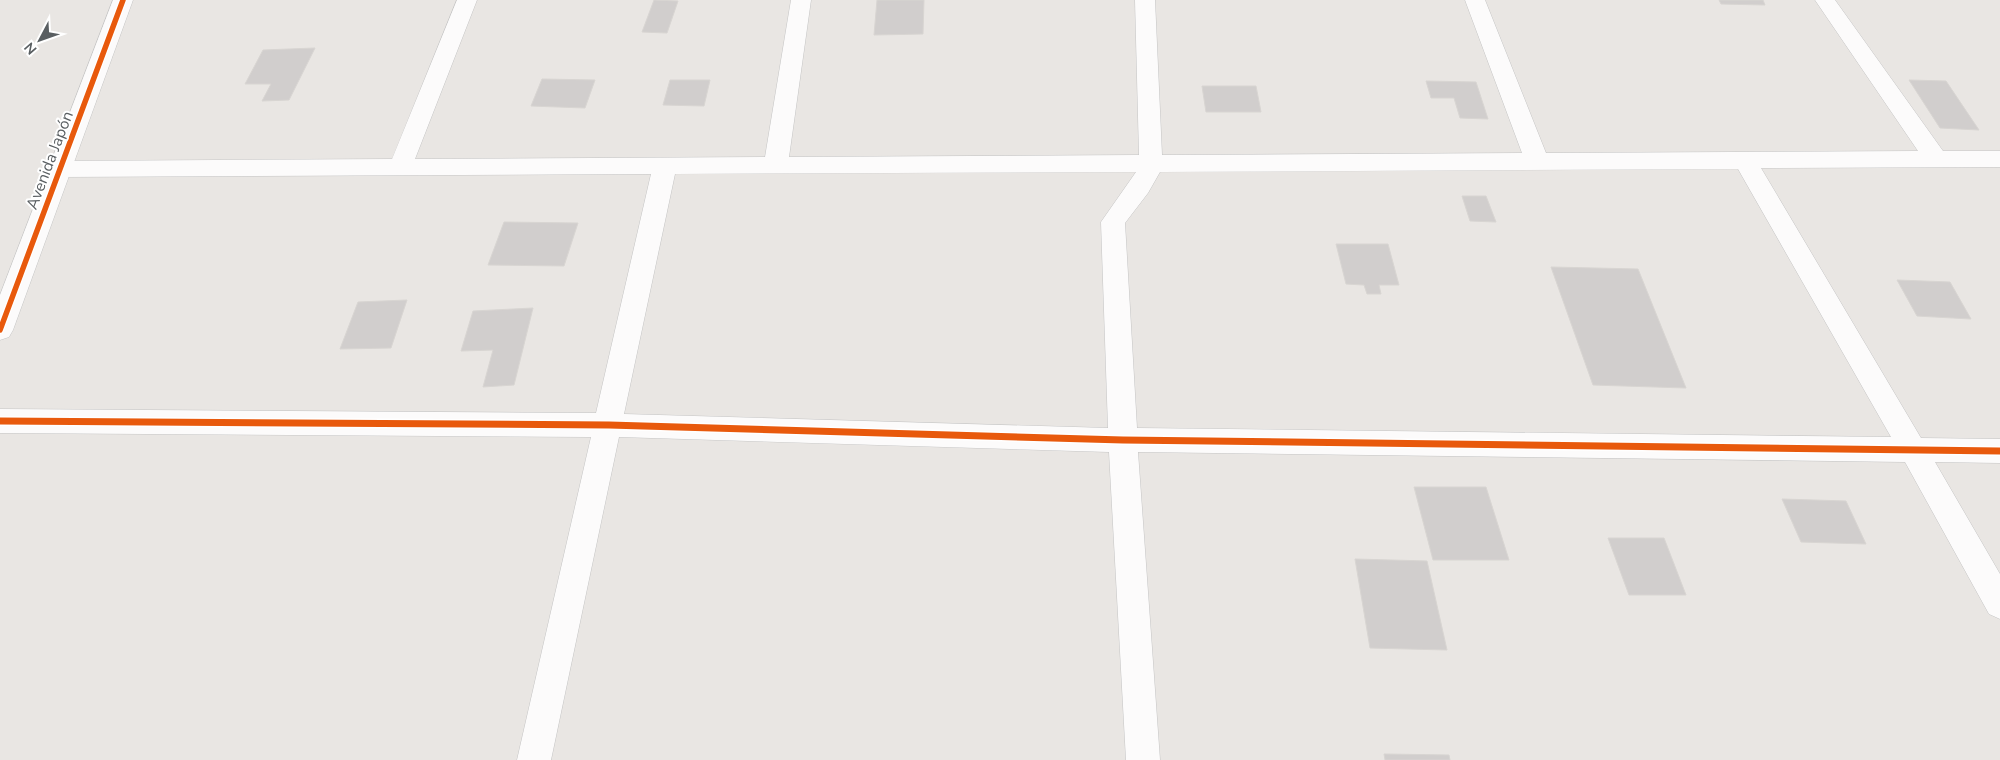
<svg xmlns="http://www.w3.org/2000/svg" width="2000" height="760" viewBox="0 0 2000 760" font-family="'Nunito Sans',sans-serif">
<rect width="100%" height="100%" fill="#e9e6e3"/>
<g fill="#d1cecd" stroke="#d8d5d2">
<path d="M654,0l24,1 -11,32 -25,-1z"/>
<path d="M877,0h47l-1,34 -49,1z"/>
<path d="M1719,0h44l2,5 -44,-1z"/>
<path d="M315,48l-26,52 -27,1 9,-17h-26l18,-34z"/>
<path d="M542,79l53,1 -10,28 -54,-2z"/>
<path d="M670,80h40l-6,26 -41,-1z"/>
<path d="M1909,80l37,1 33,49 -39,-2z"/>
<path d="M1426,81l50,1 12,37 -28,-1 -6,-20h-23z"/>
<path d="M1202,86h54l5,26h-55z"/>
<path d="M1462,196h24l10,26 -26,-1z"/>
<path d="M504,222l74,1 -14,43 -76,-1z"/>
<path d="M1336,244h52l11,41h-20l2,9h-14l-3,-9 -18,-1z"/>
<path d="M1551,267l87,2 48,119 -93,-3z"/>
<path d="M1897,280l53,2 21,37 -54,-3z"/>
<path d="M407,300l-16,48 -51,1 18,-47z"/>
<path d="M533,308l-19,77 -31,2 10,-37 -32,1 12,-40z"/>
<path d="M1414,487h72l23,73h-76z"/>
<path d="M1782,499l64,2 20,43 -65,-2z"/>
<path d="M1608,538h56l22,57h-57z"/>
<path d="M1355,559l72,2 20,89 -77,-2z"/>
<path d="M1384,754l65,1 1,5h-65z"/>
</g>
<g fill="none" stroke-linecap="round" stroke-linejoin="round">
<g stroke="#c4c4c4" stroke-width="1">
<path id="street" d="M457,0h20l-62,159 350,-2 26,-157h20l-22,157 350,-2 -4,-155h20l7,155 360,-2 -57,-153h20l61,153 372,-2 -103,-151h20l108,151h57v16l-239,1 160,270 79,1v24l-65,-1 65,112v45l-11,-5 -84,-152 -767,-10 22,308h-34l-17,-308 -490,-15 -68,323h-34l74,-323 -591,-4v-24l596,4 55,-239 -591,3 -8,-2 -4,-6 4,-6 8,-2 332,-2zM1738,169l153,268 -754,-9 -12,-205 23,-30 12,-21zM1136,172l-35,50 7,206 -484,-14 51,-240z"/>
</g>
<g stroke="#c4c4c4" stroke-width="1">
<path id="secondary" d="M113,0h20l-120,330 -4,7 -9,3v-45z"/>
</g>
<use href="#street" fill="#fcfbfb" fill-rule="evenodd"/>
<use href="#secondary" fill="#fcfbfb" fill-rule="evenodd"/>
<g stroke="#fff" stroke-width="8">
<path id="cycleway-far1" d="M0,330l123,-330"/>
</g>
<g stroke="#fff" stroke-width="10">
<path id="cycleway" d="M0,421l609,4 514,15 877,11"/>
</g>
<use href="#cycleway-far1" stroke="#e8590c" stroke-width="5.5"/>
<use href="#cycleway" stroke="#e8590c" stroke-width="7"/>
</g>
<g text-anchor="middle" stroke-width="4" stroke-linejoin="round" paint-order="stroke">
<g font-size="16" fill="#595e61" stroke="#fff">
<text transform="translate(49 160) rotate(-69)" y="6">Avenida Japón</text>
</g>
</g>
<g transform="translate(40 40) rotate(229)" stroke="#ffffff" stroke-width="4" paint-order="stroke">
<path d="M0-4L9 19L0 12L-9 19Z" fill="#595e61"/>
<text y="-8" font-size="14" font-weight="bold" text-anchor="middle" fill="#595e61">N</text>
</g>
</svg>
